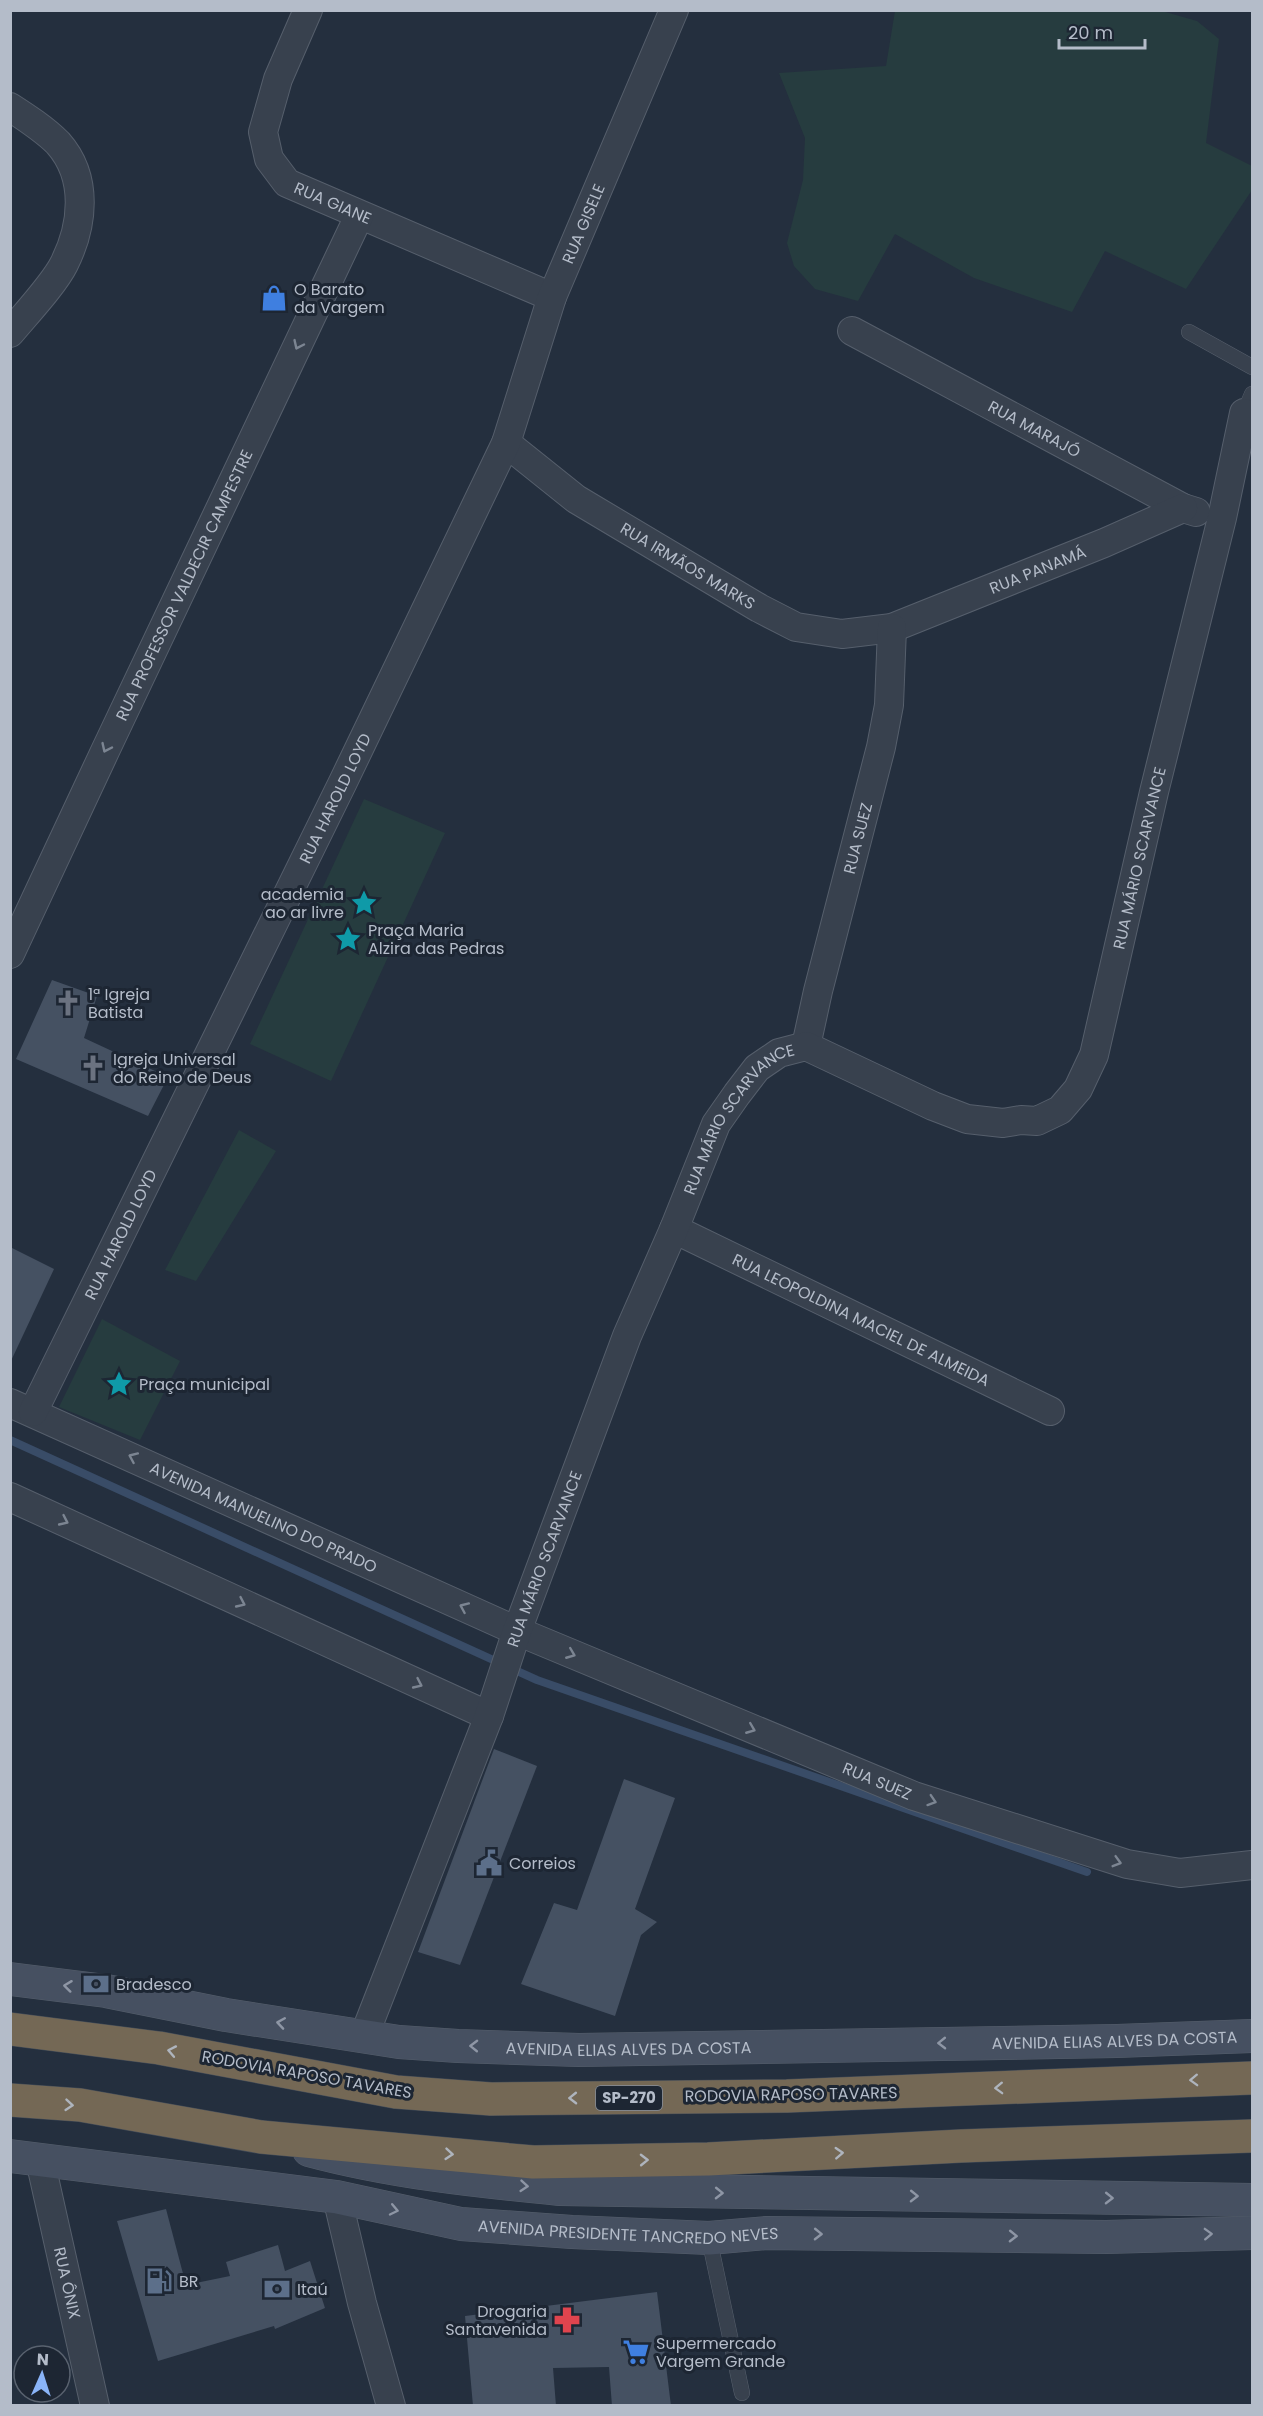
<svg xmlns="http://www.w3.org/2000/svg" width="1263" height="2416" viewBox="0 0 1263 2416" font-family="Poppins,sans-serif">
<rect width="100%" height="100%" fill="#242f3e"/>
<g fill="#263c3f">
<path d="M895,11h267l35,10 22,18 -13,104 46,23v24l-66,99 -81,-38 -33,61 -98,-34 -79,-44 -37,67 -43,-12 -21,-23 -7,-23 16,-63 2,-42 -26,-65 107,-7z"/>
<path d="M364,799l81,34 -114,248 -81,-37z"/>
<path d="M239,1130l37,21 -80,130 -31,-11z"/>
<path d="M102,1319l78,42 -40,79 -81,-33z"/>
</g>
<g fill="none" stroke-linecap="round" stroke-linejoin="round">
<path stroke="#394c67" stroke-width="8" d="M10,1440l527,240 550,192"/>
</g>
<g fill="#455162">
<path d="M52,980l45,16 -13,42 84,39 -20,39 -132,-57z"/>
<path d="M10,1247l44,22 -44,94z"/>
<path d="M494,1749l43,17 -77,199 -42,-13z"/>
<path d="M624,1779l51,19 -40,111 22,13 -16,13 -26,81 -94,-32 33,-81 23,7z"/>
<path d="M166,2209l20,76 44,-9 -4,-14 52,-17 7,26 25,-10 15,47 -50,21 -1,-3 -116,35 -41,-140z"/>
<path d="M657,2292l14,114h-59l-3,-39 -56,1 3,38h-83l-8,-90z"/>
</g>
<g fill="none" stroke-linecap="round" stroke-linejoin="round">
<g stroke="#565f6c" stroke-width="16">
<g id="service">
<path d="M1189,332l63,35"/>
<path d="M1244,413l8,-19"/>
<path d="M709,2238l33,155"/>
</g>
</g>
<g stroke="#565f6c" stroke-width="30">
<g id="minor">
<path id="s1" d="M308,10l-30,69 -15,53 6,27 18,24 265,114"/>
<path d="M10,107c17,11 34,22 48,36 31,35 25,83 6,121 -10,20 -39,51 -54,69"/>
<path id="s2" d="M852,331l331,177 13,4"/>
<path id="s3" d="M506,443l70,56 183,109 37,19 46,7 50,-6 212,-85 79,-35"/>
<path id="s4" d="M10,954l96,-205 253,-533"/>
<path id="s5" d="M806,1046l12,-55 63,-244 8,-42 3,-77"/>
<path id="s6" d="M674,1229l376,182"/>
<path id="s7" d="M10,1403l507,228 397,165 213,68 53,9 72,-8"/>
<path id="s8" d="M33,1412l310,-630 163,-339 46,-146 122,-287"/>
<path d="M10,1497l479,219"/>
<path id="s9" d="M364,2036l125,-320 28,-85 110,-295 47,-107 42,-105 21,-30 20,-26 22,-15 27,-7 127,60 34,13 36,4 18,-3 16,1 23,-11 18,-21 16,-34 60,-263 68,-274 22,-105"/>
<path id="s10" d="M40,2160l55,246"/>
<path d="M337,2197l25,106 29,103"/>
</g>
</g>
<g stroke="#565f6c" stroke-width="34">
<g id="secondary">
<path id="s11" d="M10,1979l96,12 120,24 173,27 59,4 121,4 538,-9 135,-5"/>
<path d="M309,2150c82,22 167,31 251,39l692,11"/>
<path id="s12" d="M10,2156l327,41 124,27 111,8 137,6 58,-5 339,4 146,-4"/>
</g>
</g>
<g stroke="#434c59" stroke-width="34">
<g id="motorway">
<path d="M10,2029l149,19 237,44 95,7 296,-3 465,-18"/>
<path d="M10,2100l70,5 181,32 272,25 175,-3 253,-13 291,-10"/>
</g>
</g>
<use href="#service" stroke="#38414e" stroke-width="15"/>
<use href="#minor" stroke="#38414e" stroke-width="28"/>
<use href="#secondary" stroke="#465061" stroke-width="33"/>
<use href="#motorway" stroke="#746855" stroke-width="33"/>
</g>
<defs><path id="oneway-chevron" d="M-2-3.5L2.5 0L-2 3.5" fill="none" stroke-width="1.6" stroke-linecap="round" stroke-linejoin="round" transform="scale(1.5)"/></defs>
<g stroke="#7c8592">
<use href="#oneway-chevron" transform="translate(298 345) rotate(115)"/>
<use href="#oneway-chevron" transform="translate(106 748) rotate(115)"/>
<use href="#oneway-chevron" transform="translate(133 1457) rotate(-156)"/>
<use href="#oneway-chevron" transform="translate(64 1521) rotate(25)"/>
<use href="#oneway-chevron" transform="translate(241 1603) rotate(25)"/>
<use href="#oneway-chevron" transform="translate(464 1607) rotate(-156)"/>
<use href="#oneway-chevron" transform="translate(571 1654) rotate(22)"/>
<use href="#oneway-chevron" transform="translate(418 1684) rotate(25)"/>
<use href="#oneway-chevron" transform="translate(751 1729) rotate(22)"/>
<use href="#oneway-chevron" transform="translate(932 1801) rotate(18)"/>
<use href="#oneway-chevron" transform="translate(1117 1862) rotate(16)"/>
</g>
<g stroke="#8e96a5">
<use href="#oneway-chevron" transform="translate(68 1986) rotate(-173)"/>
<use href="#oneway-chevron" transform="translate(281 2023) rotate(-171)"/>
<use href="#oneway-chevron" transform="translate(942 2043) rotate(179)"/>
<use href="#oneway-chevron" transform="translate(474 2046) rotate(-179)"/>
<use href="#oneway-chevron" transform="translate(524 2186) rotate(5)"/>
<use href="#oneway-chevron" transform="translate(719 2193) rotate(1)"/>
<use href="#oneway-chevron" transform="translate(914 2196) rotate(1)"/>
<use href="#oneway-chevron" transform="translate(1109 2198) rotate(1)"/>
<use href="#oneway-chevron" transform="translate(394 2210) rotate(12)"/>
<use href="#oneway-chevron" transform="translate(818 2234) rotate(1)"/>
<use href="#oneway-chevron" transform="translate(1208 2234) rotate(-2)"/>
<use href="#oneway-chevron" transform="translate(1013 2236) rotate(1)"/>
</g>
<g stroke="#aeb4bd">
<use href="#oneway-chevron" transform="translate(172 2051) rotate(-169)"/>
<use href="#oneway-chevron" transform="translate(1194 2080) rotate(178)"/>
<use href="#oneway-chevron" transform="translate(999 2088) rotate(178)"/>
<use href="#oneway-chevron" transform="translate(573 2098) rotate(179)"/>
<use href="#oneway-chevron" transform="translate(69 2105) rotate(5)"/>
<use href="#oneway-chevron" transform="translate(839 2153) rotate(-3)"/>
<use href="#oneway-chevron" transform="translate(449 2154) rotate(5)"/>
<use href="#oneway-chevron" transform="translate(644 2160) rotate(-1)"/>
</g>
<defs>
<g id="shop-bare" transform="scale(2.07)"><path d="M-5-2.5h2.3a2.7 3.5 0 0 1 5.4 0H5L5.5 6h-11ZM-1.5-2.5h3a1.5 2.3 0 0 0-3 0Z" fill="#3f7fe0" stroke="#1d2633" stroke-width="2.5" paint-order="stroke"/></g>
<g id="sight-bare" transform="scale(2.07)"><path d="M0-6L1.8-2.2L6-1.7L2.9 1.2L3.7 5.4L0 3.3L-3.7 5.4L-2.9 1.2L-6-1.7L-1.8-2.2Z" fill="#0f9aa8" stroke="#1d2633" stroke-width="2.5" paint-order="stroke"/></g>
<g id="church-bare" transform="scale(2.07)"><path d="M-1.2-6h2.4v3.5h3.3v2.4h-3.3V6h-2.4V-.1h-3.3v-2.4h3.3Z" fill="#6b7280" stroke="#1d2633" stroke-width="2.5" paint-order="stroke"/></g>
<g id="civic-bare" transform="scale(2.07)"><path d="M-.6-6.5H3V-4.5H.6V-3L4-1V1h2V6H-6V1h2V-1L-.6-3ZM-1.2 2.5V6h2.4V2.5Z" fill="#5c6f8a" stroke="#1d2633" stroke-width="2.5" paint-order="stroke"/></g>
<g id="bank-bare" transform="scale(2.07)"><path d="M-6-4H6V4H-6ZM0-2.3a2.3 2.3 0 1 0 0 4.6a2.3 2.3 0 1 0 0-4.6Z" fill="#5c6f8a" stroke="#1d2633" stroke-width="2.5" paint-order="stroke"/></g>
<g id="fuel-bare" transform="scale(2.07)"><path d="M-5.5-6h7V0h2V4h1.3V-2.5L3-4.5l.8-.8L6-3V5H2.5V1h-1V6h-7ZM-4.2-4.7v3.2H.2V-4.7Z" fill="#5c6f8a" stroke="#1d2633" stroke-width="2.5" paint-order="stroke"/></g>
<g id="pharmacy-bare" transform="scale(2.07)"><path d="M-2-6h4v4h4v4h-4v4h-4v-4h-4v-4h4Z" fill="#e0444e" stroke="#1d2633" stroke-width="2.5" paint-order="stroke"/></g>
<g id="supermarket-bare" transform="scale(2.07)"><path d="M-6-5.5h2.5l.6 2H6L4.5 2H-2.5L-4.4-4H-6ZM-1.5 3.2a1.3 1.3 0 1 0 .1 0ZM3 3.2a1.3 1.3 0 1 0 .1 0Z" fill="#3f7fe0" stroke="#1d2633" stroke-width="2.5" paint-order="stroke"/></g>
</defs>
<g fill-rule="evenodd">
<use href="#shop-bare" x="274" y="298"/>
<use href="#sight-bare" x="364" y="903"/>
<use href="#sight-bare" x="348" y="939"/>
<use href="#church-bare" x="68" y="1003"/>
<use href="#church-bare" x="93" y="1068"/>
<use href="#sight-bare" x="119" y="1384"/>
<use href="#civic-bare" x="489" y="1863"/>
<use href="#bank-bare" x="96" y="1984"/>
<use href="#fuel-bare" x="159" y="2281"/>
<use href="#bank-bare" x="277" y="2289"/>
<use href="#pharmacy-bare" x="567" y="2320"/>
<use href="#supermarket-bare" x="636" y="2352"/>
</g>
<g text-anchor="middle" stroke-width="6" stroke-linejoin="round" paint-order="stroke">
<rect fill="#1d2633" stroke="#878f9c" stroke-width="1.5" x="596" y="2086" width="66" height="24" rx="4.5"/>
<g font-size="15" font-weight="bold" fill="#b4bcc9">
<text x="629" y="2103">SP-270</text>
</g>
<g font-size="16" fill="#b4bcc9" stroke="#1d2633">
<text dy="6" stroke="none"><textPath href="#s1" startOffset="238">RUA GIANE</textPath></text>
<text dy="6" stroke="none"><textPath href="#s8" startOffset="1311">RUA GISELE</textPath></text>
<text dy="6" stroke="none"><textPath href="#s2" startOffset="207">RUA MARAJÓ</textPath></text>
<text dy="6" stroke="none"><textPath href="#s3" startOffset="220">RUA IRMÃOS MARKS</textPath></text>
<text dy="6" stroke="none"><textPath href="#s3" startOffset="598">RUA PANAMÁ</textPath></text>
<text dy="6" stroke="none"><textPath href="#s4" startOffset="408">RUA PROFESSOR VALDECIR CAMPESTRE</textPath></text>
<text dy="6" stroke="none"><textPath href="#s8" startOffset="684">RUA HAROLD LOYD</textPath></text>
<text dy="6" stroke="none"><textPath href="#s5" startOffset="214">RUA SUEZ</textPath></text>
<text dy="6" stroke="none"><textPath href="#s9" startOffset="1642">RUA MÁRIO SCARVANCE</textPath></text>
<text dy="6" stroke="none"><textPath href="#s9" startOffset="996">RUA MÁRIO SCARVANCE</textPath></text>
<text dy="6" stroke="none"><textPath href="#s8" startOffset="198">RUA HAROLD LOYD</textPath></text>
<text dy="6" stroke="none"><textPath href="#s6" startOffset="208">RUA LEOPOLDINA MACIEL DE ALMEIDA</textPath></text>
<text dy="6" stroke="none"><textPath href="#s7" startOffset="278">AVENIDA MANUELINO DO PRADO</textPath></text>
<text dy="6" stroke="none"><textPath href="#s9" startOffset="510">RUA MÁRIO SCARVANCE</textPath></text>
<text dy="6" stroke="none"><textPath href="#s7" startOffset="946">RUA SUEZ</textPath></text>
<text dy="6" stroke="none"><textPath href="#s11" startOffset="1110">AVENIDA ELIAS ALVES DA COSTA</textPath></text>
<text dy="6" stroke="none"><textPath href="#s11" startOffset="624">AVENIDA ELIAS ALVES DA COSTA</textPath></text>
<text transform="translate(307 2074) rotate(10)" y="6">RODOVIA RAPOSO TAVARES</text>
<text transform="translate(791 2094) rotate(-1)" y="6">RODOVIA RAPOSO TAVARES</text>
<text dy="6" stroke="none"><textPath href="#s12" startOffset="624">AVENIDA PRESIDENTE TANCREDO NEVES</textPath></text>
<text dy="6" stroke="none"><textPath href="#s10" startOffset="126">RUA ÔNIX</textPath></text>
</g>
<g font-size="16" fill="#b4bcc9" stroke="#1d2633" text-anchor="start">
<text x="294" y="295">O Barato<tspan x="294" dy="18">da Vargem</tspan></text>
<text x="344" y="900" text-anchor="end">academia<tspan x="344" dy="18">ao ar livre</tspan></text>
<text x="368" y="936">Praça Maria<tspan x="368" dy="18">Alzira das Pedras</tspan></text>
<text x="88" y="1000">1ª Igreja<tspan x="88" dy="18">Batista</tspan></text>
<text x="113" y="1065">Igreja Universal<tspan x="113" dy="18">do Reino de Deus</tspan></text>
<text x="139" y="1390">Praça municipal</text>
<text x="509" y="1869">Correios</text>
<text x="116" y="1990">Bradesco</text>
<text x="179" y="2287">BR</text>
<text x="297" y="2295">Itaú</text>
<text x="547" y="2317" text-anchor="end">Drogaria<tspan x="547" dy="18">Santavenida</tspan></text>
<text x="656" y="2349">Supermercado<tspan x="656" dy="18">Vargem Grande</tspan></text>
</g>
</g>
<rect width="1263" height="2416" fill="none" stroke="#b4bcc9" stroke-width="24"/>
<g transform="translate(42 2374) rotate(3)"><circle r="28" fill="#1d2633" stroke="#59626f" stroke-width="1.5"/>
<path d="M0-4.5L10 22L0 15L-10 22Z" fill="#8ab4f8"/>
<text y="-9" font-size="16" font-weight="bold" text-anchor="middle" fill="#b4bcc9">N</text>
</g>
<path d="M1059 39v9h86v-9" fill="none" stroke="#b4bcc9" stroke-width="3"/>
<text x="1068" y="39" font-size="18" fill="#b4bcc9" stroke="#1d2633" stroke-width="4.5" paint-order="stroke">20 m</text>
</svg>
